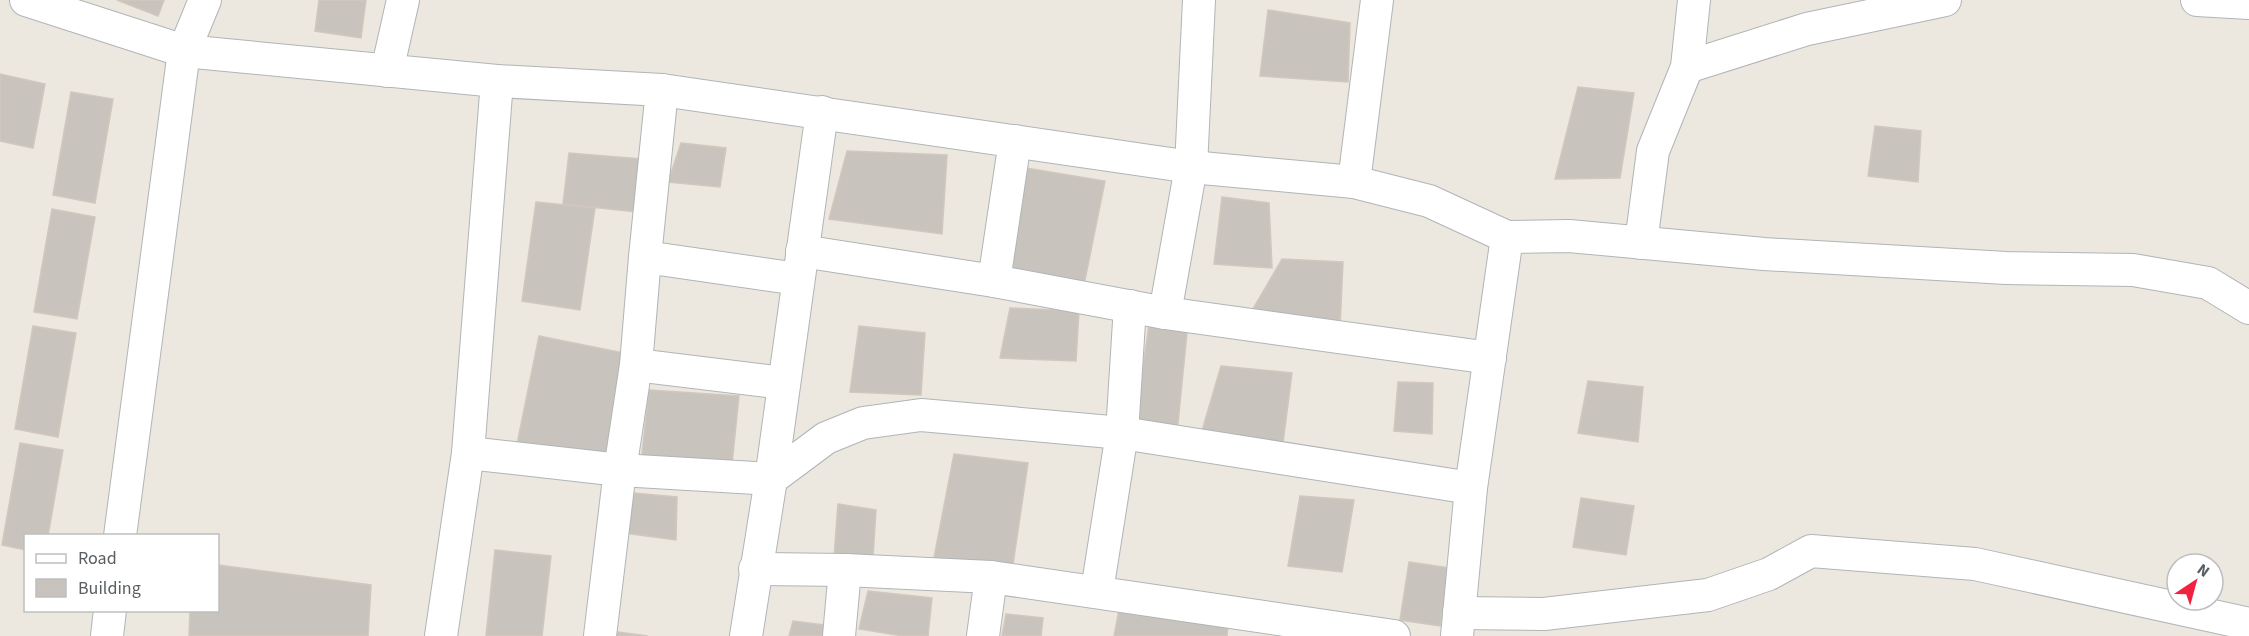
<svg xmlns="http://www.w3.org/2000/svg" width="2249" height="636" viewBox="0 0 2249 636" font-family="'Source Sans 3',sans-serif">
<rect width="100%" height="100%" fill="#ece7df"/>
<g fill="#c9c3be" stroke="#d1c7bd" stroke-width="1.5">
<path d="M117,0h47l-6,16z"/>
<path d="M319,0h47l-5,38 -46,-7z"/>
<path d="M1268,10l82,13 -2,59 -88,-6z"/>
<path d="M0,74l45,10 -12,64 -33,-7z"/>
<path d="M1578,87l56,6 -14,85 -65,1z"/>
<path d="M71,92l42,7 -18,104 -42,-8z"/>
<path d="M1875,126l46,5 -3,51 -50,-6z"/>
<path d="M681,143l45,5 -6,39 -52,-5z"/>
<path d="M847,151l100,4 -5,79 -113,-15z"/>
<path d="M569,153l72,6 -4,53 -74,-8z"/>
<path d="M1026,168l79,13 -21,104 -78,-13z"/>
<path d="M1222,197l47,6 3,65 -58,-4z"/>
<path d="M536,202l59,6 -15,102 -58,-9z"/>
<path d="M52,209l43,8 -18,102 -43,-7z"/>
<path d="M1282,259l61,3 -3,64 -87,-17z"/>
<path d="M1010,308l69,3 -3,50 -76,-3z"/>
<path d="M1150,317l38,6 -11,110 -42,-8z"/>
<path d="M33,326l43,7 -18,104 -43,-8z"/>
<path d="M859,326l66,7 -4,62 -71,-3z"/>
<path d="M539,336l85,17 -12,108 -96,-12z"/>
<path d="M1221,366l71,7 -9,70 -82,-9z"/>
<path d="M1588,381l55,6 -5,55 -60,-9z"/>
<path d="M1398,382l35,1 -1,51 -38,-3z"/>
<path d="M649,390l90,6 -7,68 -91,-1z"/>
<path d="M20,443l43,7 -15,86h-22v14l-24,-5z"/>
<path d="M954,454l74,9 -16,108 -80,-3z"/>
<path d="M633,493l44,4 -1,43 -51,-7z"/>
<path d="M1300,496l54,4 -12,72 -54,-6z"/>
<path d="M1581,498l53,8 -8,49 -53,-8z"/>
<path d="M838,504l38,6 -3,47h-39z"/>
<path d="M495,550l56,6 -9,80h-56z"/>
<path d="M1409,562l40,6 -9,58 -40,-6z"/>
<path d="M218,565l153,20 -3,51h-179l1,-26h28z"/>
<path d="M868,591l64,7 -4,38h-25l-44,-7z"/>
<path d="M1119,610l109,16 -1,10h-113z"/>
<path d="M1006,614l37,4 -2,18h-39z"/>
<path d="M793,621l31,4 -1,11h-34z"/>
<path d="M610,631l38,5h-39z"/>
</g>
<g fill="none" stroke-linecap="round" stroke-linejoin="round">
<g stroke="#b0b5b8" stroke-width="34">
<g id="street">
<path d="M26,0l158,51 313,30 165,9 529,77 163,15 75,19 78,36 62,-1 195,18 242,14 127,2 75,13 41,25"/>
<path d="M2197,0l52,3"/>
<path d="M1687,67l120,-38 138,-29"/>
<path d="M387,71l16,-71"/>
<path d="M1354,182l23,-182"/>
<path d="M1641,243l12,-92 34,-84 7,-67"/>
<path d="M802,251l192,30 171,32 325,45"/>
<path d="M645,257l153,22"/>
<path d="M994,281l21,-140"/>
<path d="M1165,313l26,-146 8,-167"/>
<path d="M636,365l148,18"/>
<path d="M468,453l152,17 151,9 55,-41 37,-15 58,-8 201,18 349,55"/>
<path d="M120,536l64,-485 21,-51"/>
<path d="M755,569l90,1 146,7 403,59"/>
<path d="M1097,591l25,-158 8,-127"/>
<path d="M1459,613l85,1 164,-19 61,-21 42,-23 164,13 274,60"/>
<path d="M107,636l3,-26"/>
<path d="M441,636l27,-183 29,-372"/>
<path d="M600,636l20,-166 16,-105 9,-108 17,-167"/>
<path d="M746,636l25,-157 51,-367"/>
<path d="M839,636l6,-66"/>
<path d="M983,636l8,-59"/>
<path d="M1457,636l14,-148 36,-251"/>
</g>
</g>
<use href="#street" stroke="#fff" stroke-width="32"/>
</g>
<rect x="24" y="534" width="195" height="78" fill="#ffffff" stroke="#bcbfc0" stroke-width="1.5"/>
<rect x="36" y="554" width="30" height="9" fill="#ffffff" stroke="#bcbfc0" stroke-width="1.5"/>
<text x="78" y="564" font-size="18" fill="#585e61">Road</text>
<rect x="36" y="579" width="30" height="18" fill="#c9c3be" stroke="#bcbfc0" stroke-width="1.5"/>
<text x="78" y="594" font-size="18" fill="#585e61">Building</text>
<g transform="translate(2195 582) rotate(36)"><circle r="28" fill="#ffffff" stroke="#bcbfc0" stroke-width="1.5"/>
<path d="M0-4.5L10 22L0 15L-10 22Z" fill="#f1213f"/>
<text y="-9" font-size="16" font-weight="bold" text-anchor="middle" fill="#585e61">N</text>
</g>
</svg>
